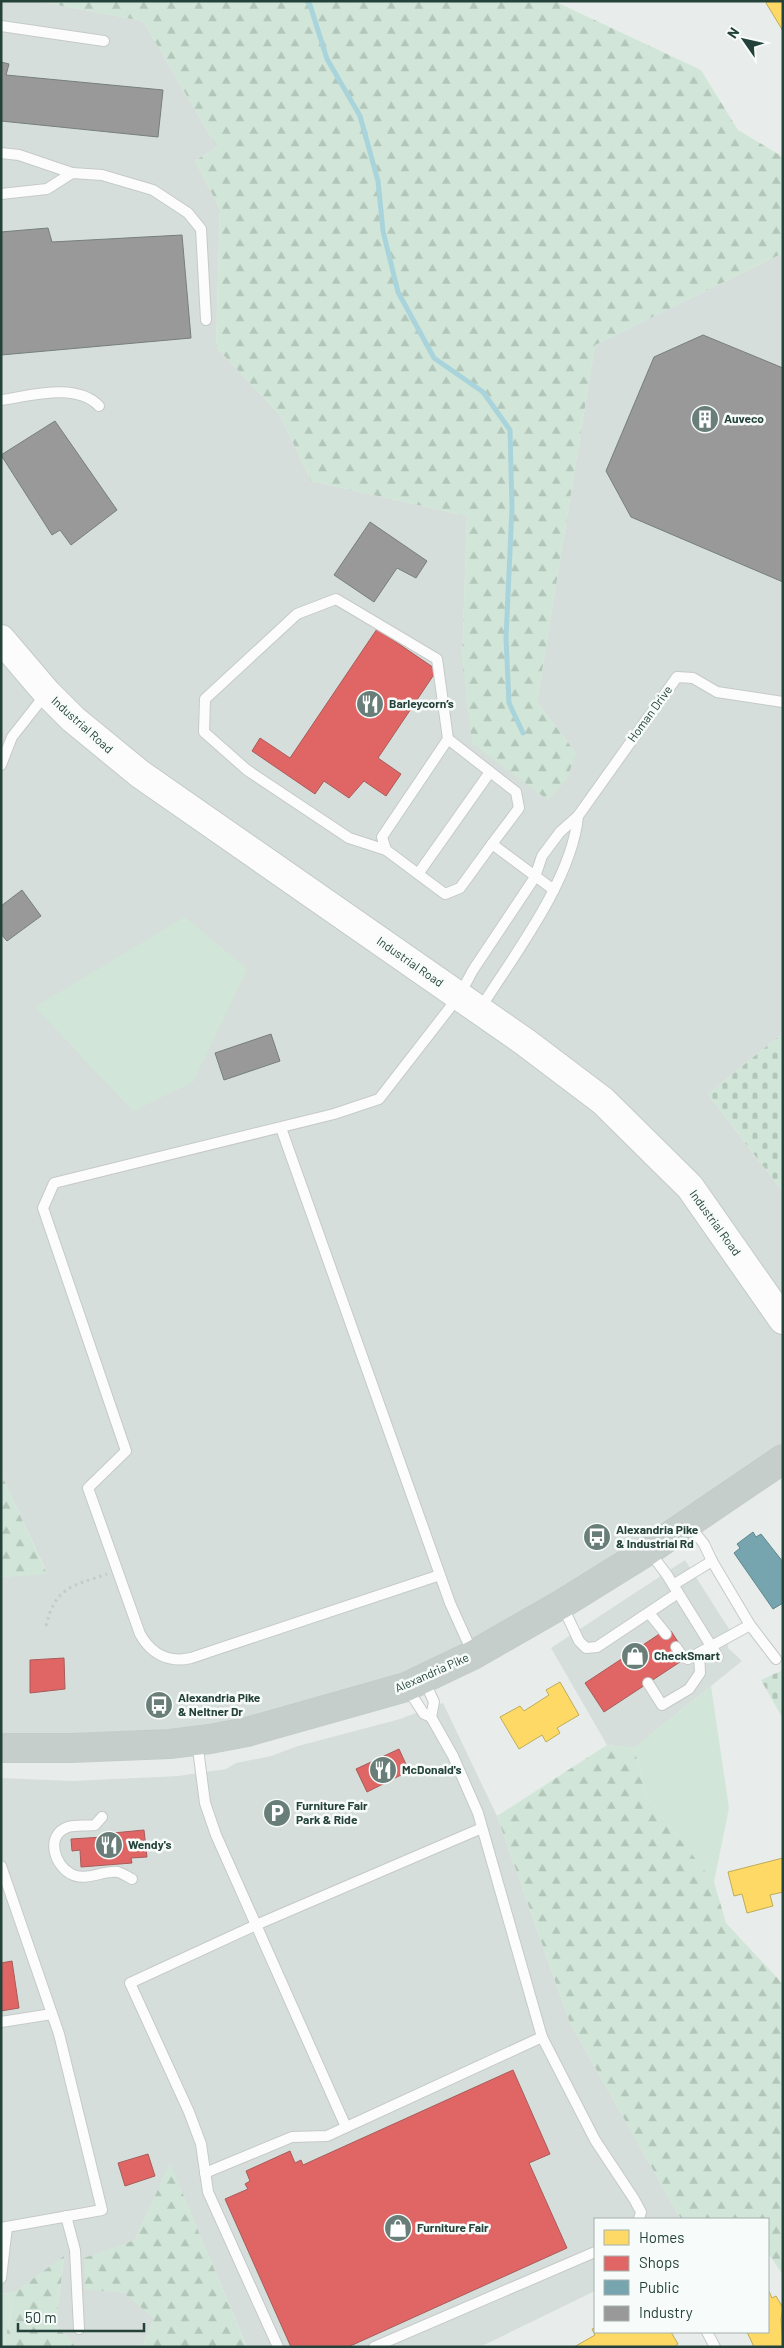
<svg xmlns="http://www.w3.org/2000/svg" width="784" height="2348" viewBox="0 0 784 2348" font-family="Barlow,sans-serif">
<defs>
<pattern id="forest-firs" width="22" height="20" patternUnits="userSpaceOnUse" patternTransform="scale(1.25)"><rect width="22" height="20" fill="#d1e6d8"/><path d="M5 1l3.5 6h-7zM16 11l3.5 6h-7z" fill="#b3c6ba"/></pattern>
<pattern id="cemetery-stones" width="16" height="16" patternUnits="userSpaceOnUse" patternTransform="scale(1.25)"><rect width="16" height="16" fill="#d1e6d8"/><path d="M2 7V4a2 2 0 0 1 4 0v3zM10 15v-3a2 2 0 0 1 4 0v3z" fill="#b3c6ba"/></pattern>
</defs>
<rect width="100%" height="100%" fill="#e8edeb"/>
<g fill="#d6dedb">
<path d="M1,1h35l107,20 74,126 -22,14 25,48 -4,138 64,68 31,66 156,35 -5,145 114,92 -39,-51 58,-357 188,-92v780l-75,61 75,98v266l-310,197 -185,65 -287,28v-171l46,-4 -46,-99z"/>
<path d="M685,1560l44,69 -1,19 14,13 -108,87 -27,-3 -56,-97z"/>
<path d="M443,1703l54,113 73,207 111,196h-86v72l-115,56h-233l-77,-183 -35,76 -50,49 39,3 30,26 -12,29h-66l-20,-22 8,-68 -49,35 -14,2v-516l72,3 105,-5 48,-7 10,-6 35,-7 27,-10 102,-27z"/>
</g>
<g fill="#d1e6d8">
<path d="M185,917l62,52 -54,113 -60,29 -98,-104z"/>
<path d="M711,1686l18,122 -15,74 -67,-84 -13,-50z"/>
<path d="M15,2292l-11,55h-3v-53z"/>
</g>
<g fill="url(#forest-firs)">
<path d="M36,1h518l147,69 37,60 45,27v96l-188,92 -58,357 39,51 -9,26 -19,21 -76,-57 -10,-82 5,-145 -156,-35 -31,-66 -64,-68 4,-138 -25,-48 22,-14 -74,-126z"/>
<path d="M1,1474l46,100 -46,3z"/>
<path d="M607,1745l27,3 13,50 67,84 12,41 57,61v291l-15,-22v-34h-87l-111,-196 -73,-207z"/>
<path d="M170,2163l75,180 2,4h-105l12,-29 -30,-25 -39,-4 -1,-31 51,-18z"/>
<path d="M64,2256l-8,69 20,22h-72l11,-55z"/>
</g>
<g fill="url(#cemetery-stones)">
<path d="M783,1033v159l-75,-98z"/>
<path d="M783,1670v49l-22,-39z"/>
</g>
<g fill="#ffd966" stroke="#bdac59">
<path d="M768,1h15v30l-17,-28z"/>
<path d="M560,1682l19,33 -22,13 3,5 -14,9 -4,-7 -23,14 -19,-32 20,-11 4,5 25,-16 -3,-5z"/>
<path d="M783,1858v34l-13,3 3,11 -26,7 -5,-19 -8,2 -6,-24z"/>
<path d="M768,2289l4,9 4,-2 7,12 -2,11 2,28h-29l-7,-15h21z"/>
<path d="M595,2328v4h76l7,12 -4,3h-100l21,-12 -3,-6z"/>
</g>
<g fill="#e06666" stroke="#a85b59">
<path d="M377,629l60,41 -59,88 23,16 -15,22 -22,-15 -15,17 -25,-17 -9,13 -63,-43 8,-13 30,20z"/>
<path d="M671,1631l9,14 -8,5 8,12 -76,50 -19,-29 76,-50 2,3z"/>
<path d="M64,1658l1,31 -35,4v-33z"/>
<path d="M399,1749l10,22 -42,21 -11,-23z"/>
<path d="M144,1830l3,27 -16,1 1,5 -51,4 -1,-17 -8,1 -1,-12 32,-2v2l10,-1v-5z"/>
<path d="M12,1961l7,47 -18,3v-48z"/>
<path d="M513,2070l37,84 -21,9 38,85 -219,99h-57l-66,-148 23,-10 -3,-5 5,-3 -4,-10 44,-20 5,12 6,-3 2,5z"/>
<path d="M148,2154l7,22 -30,10 -7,-23z"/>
</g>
<path fill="#76a5af" stroke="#5d878c" d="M753,1532l3,5 5,-3 22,28v41l-10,6 -39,-56 6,-5 -3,-4z"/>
<g fill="#999" stroke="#767f7c">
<path d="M1,62l8,2 -3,11 157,15 -5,47 -157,-16z"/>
<path d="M48,228l4,14 130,-7 9,103 -190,17v-123z"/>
<path d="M703,335l80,33v214l-152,-65 -25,-46 48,-114z"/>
<path d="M55,421l62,89 -46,35 -11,-15 -8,5 -51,-80z"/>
<path d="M370,522l57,39 -11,17 -19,-10 -23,34 -40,-27z"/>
<path d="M22,890l19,26 -34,25 -6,-7v-28z"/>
<path d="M271,1034l9,27 -56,19 -9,-27z"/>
</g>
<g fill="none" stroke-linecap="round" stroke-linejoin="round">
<path stroke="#a9d4db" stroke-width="5" d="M307,1l3,4 17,54 33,57 18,65 5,50 15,61 36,66 49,34 27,38 2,78 -6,130 3,65 14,30"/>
<g stroke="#c5cac8" stroke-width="12">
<g id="service">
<path d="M1,26l103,15"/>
<path d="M1,153l18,2 53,18 30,2 51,15 35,23 13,16 5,91"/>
<path d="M1,194l46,-5 25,-16"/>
<path d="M1,400c29,-4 75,-18 98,6"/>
<path d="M448,739l68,53 3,16 -27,36"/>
<path d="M1,765l11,-28 33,-42"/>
<path d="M386,850l-37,-12 -102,-68 -43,-38 1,-33 92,-85 39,-15 101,60 11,80 -66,98 4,13 59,44 15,-6 32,-44 62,46"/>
<path d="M418,874l72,-102"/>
<path d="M480,1009c34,-54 92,-129 98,-193"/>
<path d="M281,1128l169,475 23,51"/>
<path d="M688,1524l16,20 8,17"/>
<path d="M649,1551l18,24 51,82"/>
<path d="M440,1575l-249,83c-22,5 -40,-4 -51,-24l-52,-146 38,-37 -83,-243 11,-25 280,-69 45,-15 80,-103 14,-26 62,-93 7,-21 18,-24 18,-16 99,-139 16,1 24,14 66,10"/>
<path d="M673,1585l39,-24 38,64 26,34"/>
<path d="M562,1605l17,36 7,7 11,-1 81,-54"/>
<path d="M649,1613l17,21"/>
<path d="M676,1647l7,10 5,2 62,-34"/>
<path d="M648,1683l14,22 27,-16 11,-16 -1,-20"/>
<path d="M407,1688l17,26 7,3 3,-15 -10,-22"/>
<path d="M431,1717l22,39 25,57 64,224 53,103 39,59 7,13 -2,7"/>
<path d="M197,1741l8,62 11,32 130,292"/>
<path d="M102,1817l-7,8c-8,1 -20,0 -27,2 -23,8 -14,38 3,47 14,8 32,-4 47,-2 4,1 10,5 14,7"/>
<path d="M1,1866l58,168 43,176 -101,18"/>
<path d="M1,2022l51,-8"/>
<path d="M205,2173l87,-36 35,-1 215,-99"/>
<path d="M66,2216l9,34 4,79"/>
<path d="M1,2278l6,-51"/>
<path d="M707,2332l8,15"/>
<path d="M278,2347l-70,-155 -7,-48 -12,-32 -59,-129 126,-58 226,-97"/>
<path d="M374,2347l221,-95"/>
</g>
</g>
<g stroke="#c3cbc8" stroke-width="30">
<path id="secondary" d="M1,639l46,54 26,26 67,55 385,268 78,59 87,86 93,133"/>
</g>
<g stroke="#c3ccc9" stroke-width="30">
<path id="trunk" d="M1,1748h70l99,-4 40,-5 37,-7 159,-45 67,-32 89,-51 87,-54 134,-91"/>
</g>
<path stroke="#c3ccca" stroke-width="3" stroke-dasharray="2.5 4" stroke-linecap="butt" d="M46,1626c9,-39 26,-40 61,-52"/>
<use href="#service" stroke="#fcfcfc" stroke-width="10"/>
<use href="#secondary" stroke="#fcfcfc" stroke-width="28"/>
<use href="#trunk" stroke="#c6cecc" stroke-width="28"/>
</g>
<defs>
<g id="building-disc" transform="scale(1.4375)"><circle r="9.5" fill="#697e78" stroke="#f7fbf9"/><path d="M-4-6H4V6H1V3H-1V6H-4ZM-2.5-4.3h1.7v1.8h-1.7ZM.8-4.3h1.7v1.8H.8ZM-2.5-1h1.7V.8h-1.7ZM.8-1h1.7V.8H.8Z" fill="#fff"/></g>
<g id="restaurant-disc" transform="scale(1.4375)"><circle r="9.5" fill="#697e78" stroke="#f7fbf9"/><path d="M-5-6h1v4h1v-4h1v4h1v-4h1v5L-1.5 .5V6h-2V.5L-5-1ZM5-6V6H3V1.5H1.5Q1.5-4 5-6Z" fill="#fff"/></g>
<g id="bus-disc" transform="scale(1.4375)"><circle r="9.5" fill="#697e78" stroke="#f7fbf9"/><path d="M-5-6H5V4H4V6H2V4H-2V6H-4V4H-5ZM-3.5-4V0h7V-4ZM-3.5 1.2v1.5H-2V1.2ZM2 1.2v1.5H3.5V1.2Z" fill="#fff"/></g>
<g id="shop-disc" transform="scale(1.4375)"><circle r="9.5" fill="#697e78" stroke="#f7fbf9"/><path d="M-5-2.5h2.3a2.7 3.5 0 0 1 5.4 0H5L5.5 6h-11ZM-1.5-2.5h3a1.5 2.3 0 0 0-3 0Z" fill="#fff"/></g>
<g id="parking-disc" transform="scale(1.4375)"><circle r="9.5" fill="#697e78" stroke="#f7fbf9"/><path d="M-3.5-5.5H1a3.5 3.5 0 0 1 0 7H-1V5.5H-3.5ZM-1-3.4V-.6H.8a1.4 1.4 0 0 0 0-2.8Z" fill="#fff"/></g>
</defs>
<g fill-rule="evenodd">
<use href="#building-disc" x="705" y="419"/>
<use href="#restaurant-disc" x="370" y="704"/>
<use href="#bus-disc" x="597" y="1537"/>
<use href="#shop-disc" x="635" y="1656"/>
<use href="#bus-disc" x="159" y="1705"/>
<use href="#restaurant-disc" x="383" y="1770"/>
<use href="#parking-disc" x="277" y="1813"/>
<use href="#restaurant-disc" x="109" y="1845"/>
<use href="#shop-disc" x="398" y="2228"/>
</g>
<g text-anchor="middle" stroke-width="5" stroke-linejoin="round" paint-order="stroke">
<g font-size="12" font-weight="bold" fill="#24423a" stroke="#f7fbf9" text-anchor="start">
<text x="724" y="423">Auveco</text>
<text x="389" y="708">Barleycorn’s</text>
<text x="616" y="1534">Alexandria Pike<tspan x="616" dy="14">&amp; Industrial Rd</tspan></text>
<text x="654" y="1660">CheckSmart</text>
<text x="178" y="1702">Alexandria Pike<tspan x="178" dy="14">&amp; Neltner Dr</tspan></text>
<text x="402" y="1774">McDonald's</text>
<text x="296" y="1810">Furniture Fair<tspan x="296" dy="14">Park &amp; Ride</tspan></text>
<text x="128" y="1849">Wendy's</text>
<text x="417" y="2232">Furniture Fair</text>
</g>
<g font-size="12" fill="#24423a" stroke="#f7fbf9">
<text transform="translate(650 714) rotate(-54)" y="4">Homan Drive</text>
<text transform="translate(82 725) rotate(42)" y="4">Industrial Road</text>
<text transform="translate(410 962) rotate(35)" y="4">Industrial Road</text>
<text transform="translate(715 1223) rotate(54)" y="4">Industrial Road</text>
<text transform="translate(432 1673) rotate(-24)" y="4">Alexandria Pike</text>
</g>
</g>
<rect width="784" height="2348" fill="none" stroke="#24423a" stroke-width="5"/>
<rect x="594" y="2218" width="175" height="115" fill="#f7fbf9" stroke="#a3b1ad"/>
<rect x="604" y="2230" width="25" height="15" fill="#ffd966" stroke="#a3b1ad"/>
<text x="639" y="2243" font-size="15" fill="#24423a">Homes</text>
<rect x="604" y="2256" width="25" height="15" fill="#e06666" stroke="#a3b1ad"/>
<text x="639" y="2268" font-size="15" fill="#24423a">Shops</text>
<rect x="604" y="2280" width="25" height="15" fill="#76a5af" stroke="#a3b1ad"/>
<text x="639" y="2293" font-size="15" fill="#24423a">Public</text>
<rect x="604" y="2306" width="25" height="15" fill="#999999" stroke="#a3b1ad"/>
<text x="639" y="2318" font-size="15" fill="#24423a">Industry</text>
<g transform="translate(744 40) rotate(304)" stroke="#f7fbf9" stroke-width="4" paint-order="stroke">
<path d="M0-4L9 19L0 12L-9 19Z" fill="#24423a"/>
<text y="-8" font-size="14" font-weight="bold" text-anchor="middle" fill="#24423a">N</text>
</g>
<path d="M18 2323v8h126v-8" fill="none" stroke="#24423a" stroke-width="2.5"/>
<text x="25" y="2323" font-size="15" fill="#24423a" stroke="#f7fbf9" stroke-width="4" paint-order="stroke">50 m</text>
</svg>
